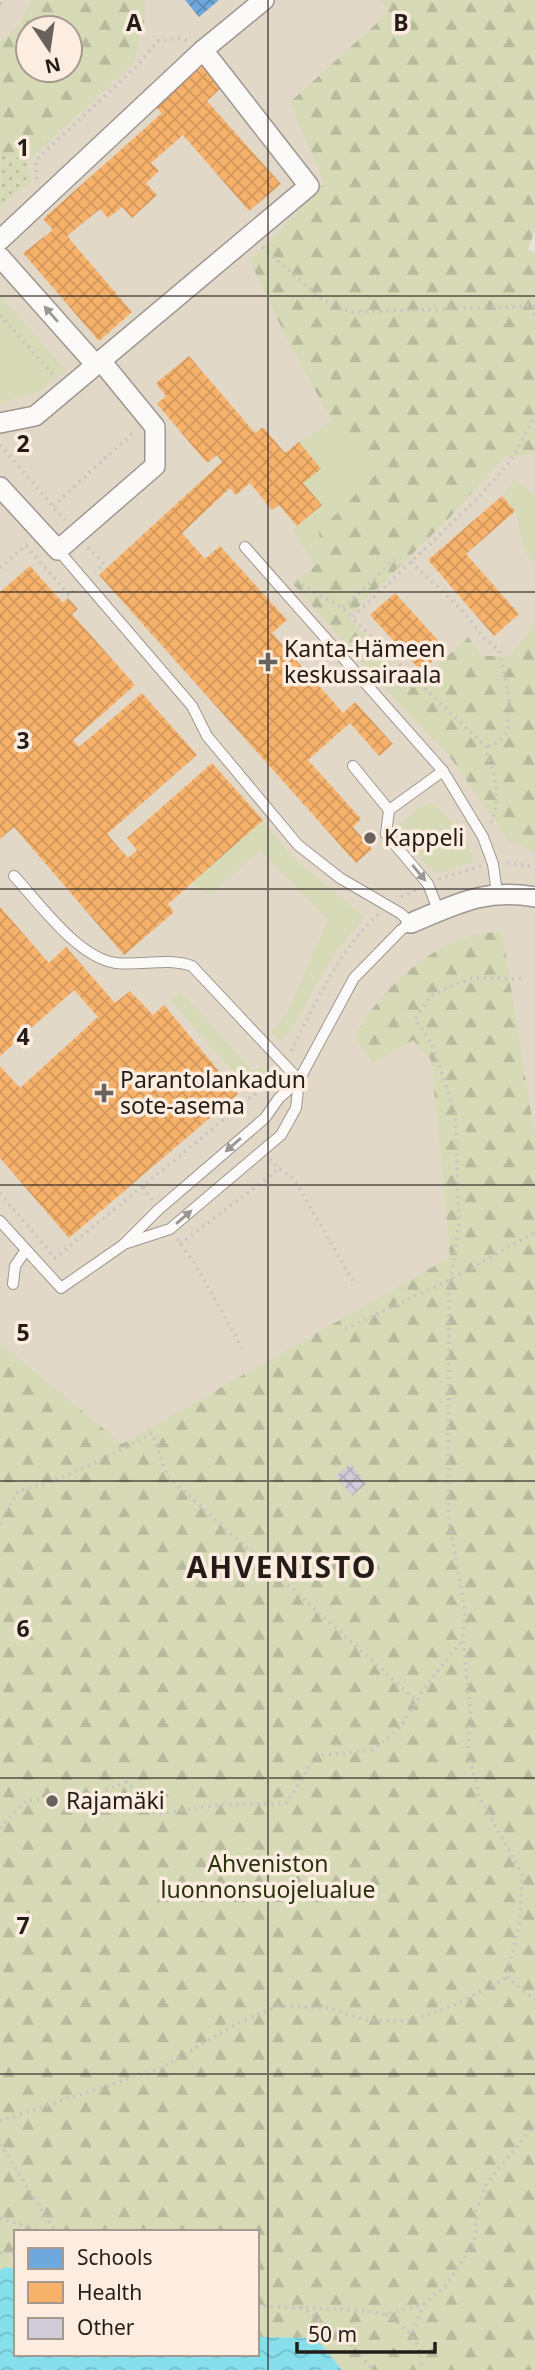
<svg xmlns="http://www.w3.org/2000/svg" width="535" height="2370" viewBox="0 0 535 2370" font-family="'Noto Sans',sans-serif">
<defs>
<pattern id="forest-firs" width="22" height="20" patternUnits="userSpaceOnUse" patternTransform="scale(1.75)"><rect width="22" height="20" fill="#d6dab6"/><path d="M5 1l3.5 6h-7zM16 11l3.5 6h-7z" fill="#b7ba9c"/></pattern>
<pattern id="garden-dots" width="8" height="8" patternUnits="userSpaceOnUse" patternTransform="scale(1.75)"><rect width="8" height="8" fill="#d6dab6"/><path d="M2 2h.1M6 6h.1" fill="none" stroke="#b7ba9c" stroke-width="1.8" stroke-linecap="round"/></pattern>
<pattern id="water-waves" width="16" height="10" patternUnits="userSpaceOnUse" patternTransform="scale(1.75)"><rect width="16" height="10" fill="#86dfeb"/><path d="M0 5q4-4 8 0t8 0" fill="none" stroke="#73bfc9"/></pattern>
<pattern id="schools-cross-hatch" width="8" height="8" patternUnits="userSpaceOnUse" patternTransform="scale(1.75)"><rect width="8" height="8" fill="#6fa8dc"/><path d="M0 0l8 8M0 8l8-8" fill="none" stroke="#5b88b1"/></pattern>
<pattern id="health-cross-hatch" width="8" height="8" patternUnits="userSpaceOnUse" patternTransform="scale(1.75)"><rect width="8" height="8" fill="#f6b26b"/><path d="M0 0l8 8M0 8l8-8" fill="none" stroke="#d3985c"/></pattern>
<pattern id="building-cross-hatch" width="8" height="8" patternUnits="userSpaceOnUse" patternTransform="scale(1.75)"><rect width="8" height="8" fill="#d1ccd8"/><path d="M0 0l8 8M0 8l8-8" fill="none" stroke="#b3afb9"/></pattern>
</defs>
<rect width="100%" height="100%" fill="#ebe0d8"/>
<path fill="#e2d8c8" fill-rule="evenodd" d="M0,0h381l8,13 -99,88 34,82 -2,218 10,20 203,-26v412l-26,33 26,12v286l-121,-98 17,20 19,197 -328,187 -122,-101zM28,28h42v42h-42z"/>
<g fill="#d6dab6">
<path d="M0,296l65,74 -24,20 -41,13z"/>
<path d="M332,421l50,47 -63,63 2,29 -6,5 -22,-35 29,-25 -19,-22 18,-14 -22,-27z"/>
<path d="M514,480l21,16v69c-14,-14 -14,-34 -19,-52 -2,-6 -9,-12 -14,-17z"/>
<path d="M433,803c18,18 36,33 41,59l-37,12 -33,-31 -7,-15 22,-21z"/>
<path d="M263,820l29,37 72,60 -32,40 -38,68 -13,17 -10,-10 16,-19 41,-93 -68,-70 -51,45 -17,-12z"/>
<path d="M180,991l74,81 7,-6 7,7 -8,11 -11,5 -79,-89z"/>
</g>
<g fill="url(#forest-firs)" fill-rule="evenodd">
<path d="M31,0h114v19l-11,44 -105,97 -29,-3v-115l19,-16zM28,28h42v42h-42z"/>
<path d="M381,0h154v229l-7,21 7,3v196l-3,4 -28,4 -55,61 -101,99 65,71 55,-51 14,19h28l25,-32v228l-26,-11 -61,-87 -51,-52 -105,-119 29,-22 -2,-30 63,-63 -50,-47 -44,-80 -38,-80 74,-78 -34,-81 98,-89z"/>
<path d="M502,931l33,207v1232h-193l-26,-32 -59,-1v-105h-241v37l-11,-2 -5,3v-927l122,101 328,-187 -19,-197 -18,-20 -40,23 -18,-26c21,-42 69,-88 115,-101 10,-3 21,-3 32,-5z"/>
</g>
<path fill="url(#garden-dots)" d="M1,155l28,5 2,21 -31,26z"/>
<path fill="url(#water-waves)" d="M5,2267l11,2v85h241v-17l59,1 26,32h-342v-100z"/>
<path fill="url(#schools-cross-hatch)" d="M185,0h34l-20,17z"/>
<g fill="url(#health-cross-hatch)">
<path d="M203,65l20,21 -16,15 74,83 -32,27 -66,-76 -32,28 8,8 -13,12 11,12 -25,23 -10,-11 -14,11 -8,-9 -33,27 65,76 -33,29 -76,-88 30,-23 -10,-11 119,-106 -7,-7z"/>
<path d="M189,356l66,77 8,-6 22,26 14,-11 22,27 -18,14 19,22 -25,21 -18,-21 -7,5 -22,-27 -14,12 -6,-7 -48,45 23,26 15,-13 67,74 -15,13 71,80 12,-11 38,42 -14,12 -29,-33 -42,37 53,59 -8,8 19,22 -16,14 -257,-288 123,-113 -5,-7 -10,8 -50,-59 9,-8 -10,-13z"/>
<path d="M502,496l13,15 -49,43 53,60 -25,22 -66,-76z"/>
<path d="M30,566l33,37 5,-5 10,11 -6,5 63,71 -62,55 6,7 63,-54 55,62 -90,79 21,24 9,-8 -10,-12 85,-75 51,57 -95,84 6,8 -50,43 -110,-128 -14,12v-247z"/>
<path d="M395,593l51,56 -25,22 -51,-56z"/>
<path d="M0,907l49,56 17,-16 49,56 15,-12 23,24 11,-10 74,89 -169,144 -69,-80v-92l20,22 78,-71 -24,-27 -74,66z"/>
</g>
<path fill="url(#building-cross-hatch)" d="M351,1464l15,20 -14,12 -16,-20z"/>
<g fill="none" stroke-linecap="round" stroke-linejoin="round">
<g stroke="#9f9690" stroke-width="12">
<g id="service">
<path d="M245,547l198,224 40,66 10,27 4,29"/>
<path d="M353,766l36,44"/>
<path d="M14,876c26,28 64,82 102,87 26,3 51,-6 76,3l107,114"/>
<path d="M439,912l-11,-28 -42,-50 3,-24 54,-39"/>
<path d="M0,1221l61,67 62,-43 35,-35 107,-92 14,-20 20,-18 55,-102 47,-48 10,-7 -11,-10 -60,-35 -42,-33 -91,-109 -15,-30 -134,-156"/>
<path d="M127,1243l43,-14 111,-94 15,-27 3,-28"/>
<path d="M13,1284l2,-18 11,-16"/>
</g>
</g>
<g stroke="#9f9690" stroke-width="22">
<g id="minor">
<path d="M0,240l203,-190 61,-50"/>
<path d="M0,257l96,108"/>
<path d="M0,423l35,-7 274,-230 -106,-136"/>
<path d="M0,487l58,63 97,-84v-39l-54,-66"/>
<path d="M411,923c46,-19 73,-35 124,-26"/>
</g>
</g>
<g stroke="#c8c4c1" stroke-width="3.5" stroke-dasharray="2 5" stroke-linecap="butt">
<path d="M0,4l6,-4"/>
<path d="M37,179l-1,-19 101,-94 21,-25 23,-3 6,3"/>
<path d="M262,247l62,54 28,11 183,-6"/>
<path d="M533,306l2,14"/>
<path d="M0,315l56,63"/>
<path d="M0,445l65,75"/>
<path d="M53,506l82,-75"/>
<path d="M26,546l43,49 5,-4"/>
<path d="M88,547l16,17 -9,8"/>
<path d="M411,562l50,47 23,29 15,12 11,53 -3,13 1,15 -9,11 -13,5"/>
<path d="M0,568l27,-24"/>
<path d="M296,581l47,27 9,10"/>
<path d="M343,608l51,-48 9,8"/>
<path d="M491,823c7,-15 7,-32 3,-48 -2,-10 -8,-18 -8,-28l-134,-129 126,-120 31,-35 26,-47"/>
<path d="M507,863l28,4"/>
<path d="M439,879l43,-13"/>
<path d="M401,897l15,-7"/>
<path d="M521,979l-49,-1 -41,17 -16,24 17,25 23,68 4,110 -10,72 -1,206 1,22 16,88 -2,29 7,68 -2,46 12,46 42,75 -2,47 -13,56 28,23"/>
<path d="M291,1051c25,-47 47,-101 88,-137"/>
<path d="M270,1159l9,10 15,10 60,104"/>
<path d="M143,1187l9,13"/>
<path d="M0,1193l55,65 222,-182"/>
<path d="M177,1239l18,25 47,84"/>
<path d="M180,1244l99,-75"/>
<path d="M345,1329l107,-50 83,-47"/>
<path d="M0,1524l18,-33c47,-11 92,-35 134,-58l15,43 250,225"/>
<path d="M0,1828l27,-28 53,-1 47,-17 29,32 63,-9 68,-2 29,-47 56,-6 29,-23 22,-37 40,-51"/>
<path d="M0,2121l161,-53 77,-45 39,-17 52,2 37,12 44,1 46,-17 51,-27"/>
<path d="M0,2144l56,88"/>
<path d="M0,2218l44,14"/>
<path d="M0,2253l16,-2"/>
<path d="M257,2306l99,4 30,4 37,-9 23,-20 29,-44 1,-31 11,-27 48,-58"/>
<path d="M301,2307l46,33 26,30"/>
<path d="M386,2314c21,16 38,27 35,56"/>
<path d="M413,2332l10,-27"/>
</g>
<use href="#service" stroke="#fcfaf9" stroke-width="10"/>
<use href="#minor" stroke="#fcfaf9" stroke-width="19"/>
</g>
<defs><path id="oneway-solid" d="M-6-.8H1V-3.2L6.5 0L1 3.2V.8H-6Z" transform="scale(1.75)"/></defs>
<g fill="#9a9693">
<use href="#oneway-solid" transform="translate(51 314) rotate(-131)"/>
<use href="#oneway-solid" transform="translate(419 873) rotate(50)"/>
<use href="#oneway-solid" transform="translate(233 1145) rotate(139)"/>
<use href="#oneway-solid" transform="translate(184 1217) rotate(-41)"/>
</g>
<path fill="none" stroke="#231c17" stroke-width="2" stroke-opacity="0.55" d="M268,0v2370M0,296h535M0,592h535M0,889h535M0,1185h535M0,1481h535M0,1778h535M0,2074h535"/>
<g fill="#69615b" stroke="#fdede1" stroke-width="2.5">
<path d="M264.5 651.5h7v7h7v7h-7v7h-7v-7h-7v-7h7z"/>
<circle cx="370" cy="838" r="7"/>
<path d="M100.5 1082.5h7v7h7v7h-7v7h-7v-7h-7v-7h7z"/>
<circle cx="52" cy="1801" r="7"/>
</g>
<g text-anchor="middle" stroke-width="7" stroke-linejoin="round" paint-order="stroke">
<g font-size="23" fill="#231c17" stroke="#fdede1" text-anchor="start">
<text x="284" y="657">Kanta-Hämeen<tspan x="284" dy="26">keskussairaala</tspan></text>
<text x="384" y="846">Kappeli</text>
<text x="120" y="1088">Parantolankadun<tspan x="120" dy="26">sote-asema</tspan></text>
<text x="66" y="1809">Rajamäki</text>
</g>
<g font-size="23" fill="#29320c" stroke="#fdede1">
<text x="268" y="1872">Ahveniston<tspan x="268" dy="26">luonnonsuojelualue</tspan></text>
</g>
<g font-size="30" font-weight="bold" letter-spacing="2" fill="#231c17" stroke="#fdede1">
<text x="282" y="1578">AHVENISTO</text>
</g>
</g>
<g font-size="23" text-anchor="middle" font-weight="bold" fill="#231c17" stroke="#fdede1" stroke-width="7" stroke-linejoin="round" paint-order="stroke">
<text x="134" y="31">A</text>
<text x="401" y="31">B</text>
<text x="23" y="156">1</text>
<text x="23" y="452">2</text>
<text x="23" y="749">3</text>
<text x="23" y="1045">4</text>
<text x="23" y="1341">5</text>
<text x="23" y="1637">6</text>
<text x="23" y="1934">7</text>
</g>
<rect x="14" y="2230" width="245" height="126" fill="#fdede1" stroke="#a69990" stroke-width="2"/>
<rect x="28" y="2248" width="35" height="21" fill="#6fa8dc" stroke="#a69990" stroke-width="2"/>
<text x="77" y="2265" font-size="21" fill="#231c17">Schools</text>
<rect x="28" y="2282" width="35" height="21" fill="#f6b26b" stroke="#a69990" stroke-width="2"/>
<text x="77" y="2300" font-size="21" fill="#231c17">Health</text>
<rect x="28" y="2318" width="35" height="21" fill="#d1ccd8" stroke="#a69990" stroke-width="2"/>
<text x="77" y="2335" font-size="21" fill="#231c17">Other</text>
<g transform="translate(49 49) rotate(167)"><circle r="33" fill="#fdede1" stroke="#a69990" stroke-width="2"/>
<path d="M0-5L12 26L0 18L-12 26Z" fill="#69615b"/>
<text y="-10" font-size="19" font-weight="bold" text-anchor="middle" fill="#231c17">N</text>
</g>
<path d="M297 2342v10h138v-10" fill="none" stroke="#231c17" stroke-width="3.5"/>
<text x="308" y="2342" font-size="21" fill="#231c17" stroke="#fdede1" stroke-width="5" paint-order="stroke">50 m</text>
</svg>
